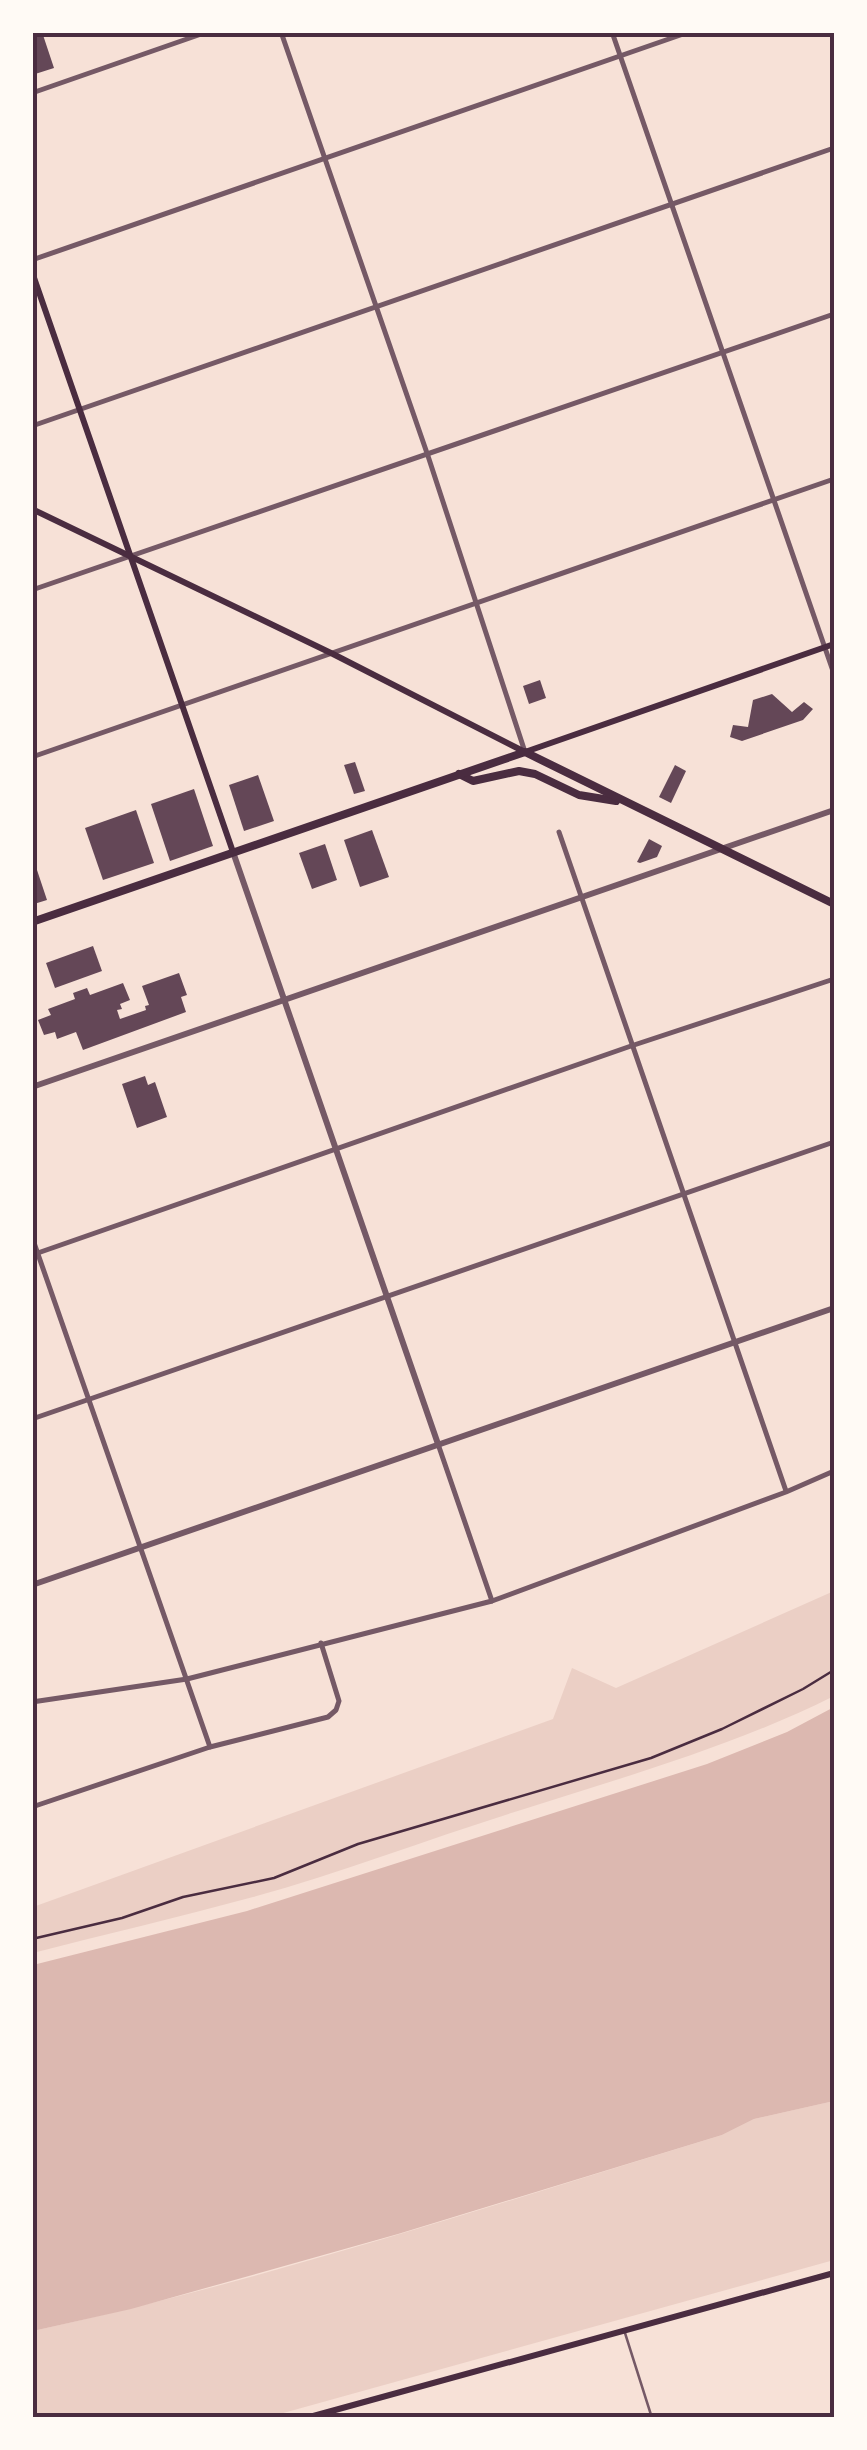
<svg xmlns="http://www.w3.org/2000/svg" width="867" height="2450" viewBox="0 0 867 2450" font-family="Montserrat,sans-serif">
<rect width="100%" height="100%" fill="#f7e1d7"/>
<g fill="#ebcfc5">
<path d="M834,1591v105c-100,50 -207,80 -313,114 -90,28 -177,62 -268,87 -73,20 -147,37 -220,56v-46l520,-188 19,-51 44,20z"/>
<path d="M834,2101v159l-565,157 -236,1v-87c233,-51 461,-126 689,-196l32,-16z"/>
</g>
<path fill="#dcb8b0" d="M834,1707v394l-80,18 -32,16 -324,99 -267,75 -98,22v-366l214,-54 460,-147 80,-32z"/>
<g fill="#644757">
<path d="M42,32l12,36 -22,7v-39z"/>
<path d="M540,680l6,18 -17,6 -6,-18z"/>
<path d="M772,694l20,18 12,-10 9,7 -10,11 -61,21 -12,-4 3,-12 15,2 5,-27z"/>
<path d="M355,762l10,29 -11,3 -10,-29z"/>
<path d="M675,765l11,6 -15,32 -12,-6z"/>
<path d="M258,775l16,46 -30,10 -15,-46z"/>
<path d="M194,789l19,57 -43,15 -19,-57z"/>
<path d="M136,810l18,53 -51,17 -18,-52z"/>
<path d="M372,830l17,47 -29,10 -16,-47z"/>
<path d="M649,839l13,7 -5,11 -17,6 -3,-1z"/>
<path d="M325,844l12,36 -25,9 -13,-36z"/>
<path d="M33,858l14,42 -13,4 -2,-5z"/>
<path d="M93,946l9,25 -47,17 -9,-25z"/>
<path d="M179,973l8,22 -6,2 5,15 -103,38 -7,-18 -19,7 -2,-7 -11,3 -6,-15 13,-5 -3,-6 27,-10 -2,-6 14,-5 3,7 33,-12 7,17 -10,4 2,5 -5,1 3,9 26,-9 -1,-4 4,-1 -7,-19z"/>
<path d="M145,1076l3,9 7,-3 12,35 -30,11 -15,-44z"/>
</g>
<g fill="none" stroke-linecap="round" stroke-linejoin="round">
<path stroke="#4a2c40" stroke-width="2.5" d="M32,1939l90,-21 61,-21 91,-19 84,-34 293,-86 71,-29 81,-40 31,-19"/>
<path stroke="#755966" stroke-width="2.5" d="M625,2333l27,85"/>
<g stroke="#755966" stroke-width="5">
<path d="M281,32l147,424 97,296"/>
<path d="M612,32l222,642"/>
<path d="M32,93l175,-61"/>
<path d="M32,260l657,-228"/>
<path d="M32,426l802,-278"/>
<path d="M32,590l802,-276"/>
<path d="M32,757l802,-278"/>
<path d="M559,832l227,659"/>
<path d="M32,1237l178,510"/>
<path d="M32,1255l599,-209 203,-67"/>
<path d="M32,1419l802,-277"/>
<path d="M438,1444l54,157"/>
<path d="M32,1702l155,-23 305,-78 294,-109 48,-21"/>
<path d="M32,1807l178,-60 118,-30 8,-7 3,-9 -18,-58"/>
</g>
<g stroke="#755966" stroke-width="6">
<path d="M233,852l205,592"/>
<path d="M32,1087l802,-277"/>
<path d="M32,1585l802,-277"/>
</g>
<g stroke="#4a2c40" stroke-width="6">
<path d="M32,272l201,580"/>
<path d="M32,509l301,145 192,98 309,-108"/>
<path d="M306,2418l528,-145"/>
</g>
<g stroke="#4a2c40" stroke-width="8">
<path d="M459,774l14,7 46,-10 16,3 44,21 37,6"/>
<path d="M32,922l493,-170 309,152"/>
</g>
</g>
<rect width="867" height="2450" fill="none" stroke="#fffaf5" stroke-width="70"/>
<rect x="35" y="35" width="797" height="2380" fill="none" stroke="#4a2c40" stroke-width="4"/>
</svg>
